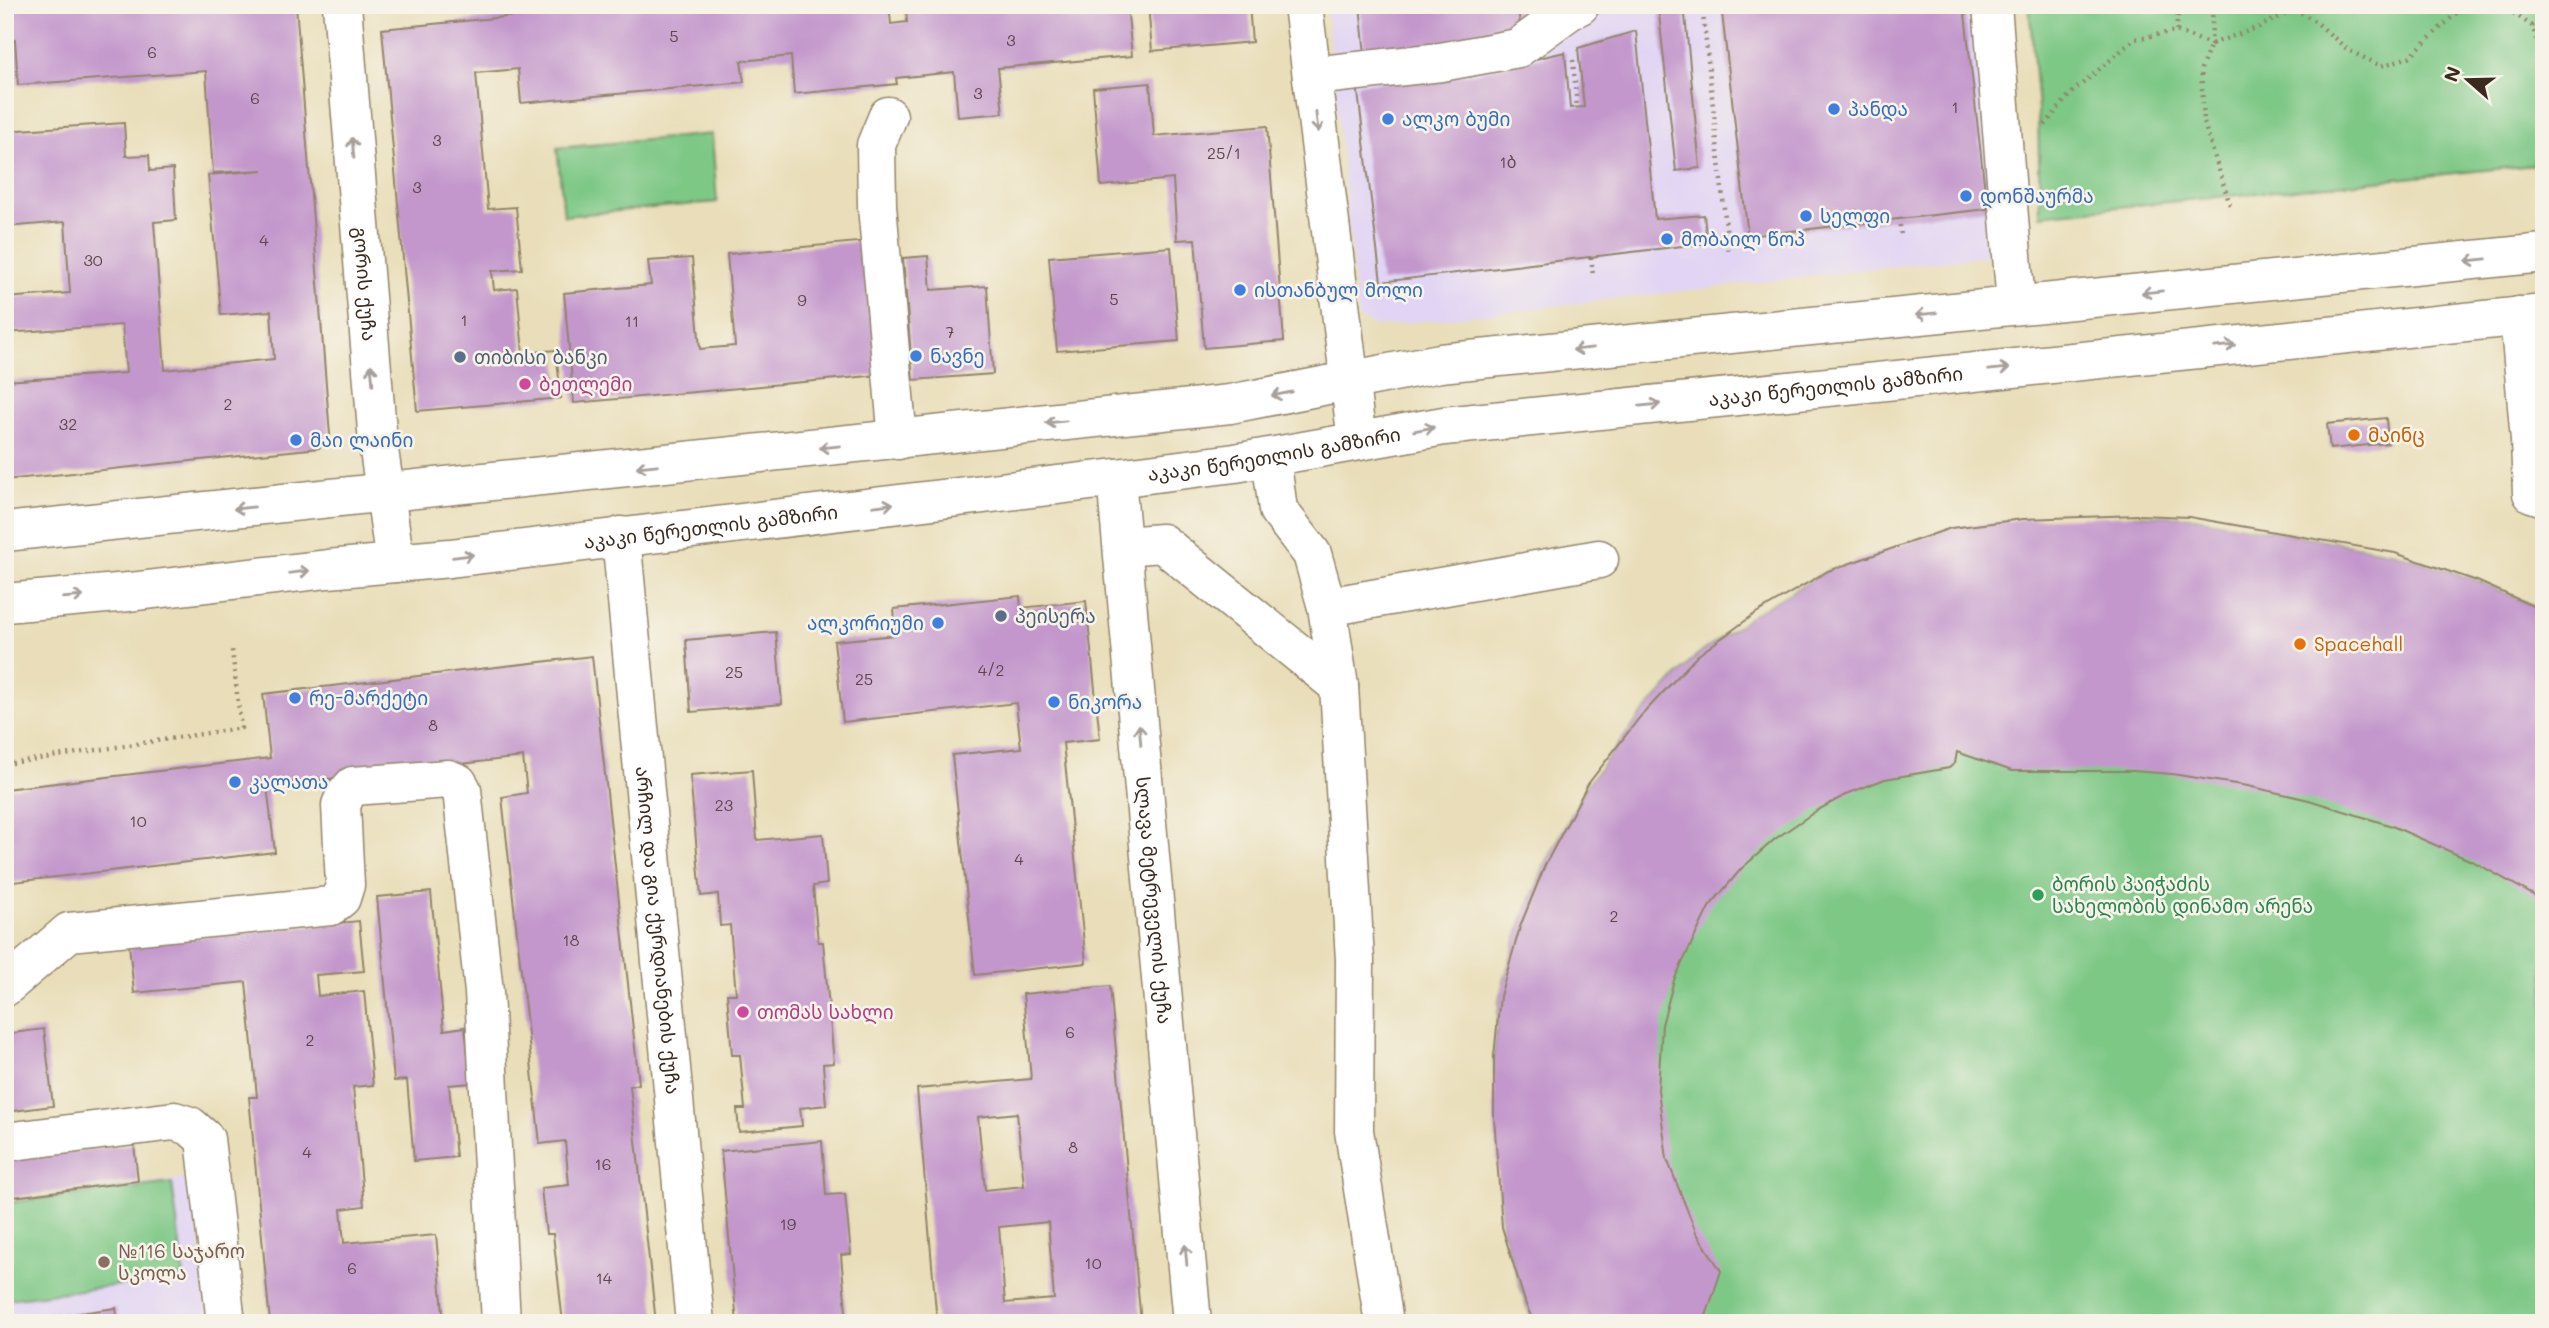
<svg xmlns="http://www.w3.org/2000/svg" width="2549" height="1328" viewBox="0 0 2549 1328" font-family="Mali,'Noto Sans Georgian',sans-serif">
<rect width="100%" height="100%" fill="#f7f3e8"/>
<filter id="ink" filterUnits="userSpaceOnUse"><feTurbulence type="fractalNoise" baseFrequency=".0143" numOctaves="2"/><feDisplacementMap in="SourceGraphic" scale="14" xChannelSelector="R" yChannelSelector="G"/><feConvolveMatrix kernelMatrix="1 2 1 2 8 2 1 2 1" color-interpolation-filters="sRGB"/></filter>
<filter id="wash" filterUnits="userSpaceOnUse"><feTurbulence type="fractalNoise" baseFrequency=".00686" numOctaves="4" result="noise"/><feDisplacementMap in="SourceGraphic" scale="28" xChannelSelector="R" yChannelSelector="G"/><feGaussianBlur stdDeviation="1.57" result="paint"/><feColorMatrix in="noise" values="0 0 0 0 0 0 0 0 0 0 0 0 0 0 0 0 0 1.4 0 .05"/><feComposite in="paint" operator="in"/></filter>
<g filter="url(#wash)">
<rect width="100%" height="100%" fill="#e9deb9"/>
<g fill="#e1d4f4">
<path d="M1326,5h653l23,249 -627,73 -17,-10z"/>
<path d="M191,1178l20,145h-206v-121z"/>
</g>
<g fill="#7ec886" stroke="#5c7952" stroke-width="2">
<path d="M2029,5h515v159l-504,51 -2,-106z"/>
<path d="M712,134l5,68 -153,14 -7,-68z"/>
<path d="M2138,515l51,2 206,36 82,28 67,30v712h-1010l-8,-18 -24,-78 -8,-170 6,-61 21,-72 24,-59 43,-81 52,-67 56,-61 60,-43 72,-42z"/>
<path d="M172,1183l12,94 -175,22 -4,-31v-65z"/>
</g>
<g id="blocks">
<g fill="#c397cc" fill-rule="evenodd">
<path d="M5,5h291l34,430 -11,13 -314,32v-99l121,-8 -4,-48 -117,8v-35l65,-5 -5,-71 -60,5v-96l119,-8 2,33 23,-1 1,16 23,-2 3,51 -22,2 11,148 109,-11 -3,-48 -50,4 -13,-140 55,-5 -50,3 -7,-102 -188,14 -3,-45 -10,1z"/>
<path d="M628,5h261l2,19 16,-2 -1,-17h221l5,51 -134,12 5,45 -45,4 -4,-45 -58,6 1,6 -103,10 -3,-38 -50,5 3,21 -223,21 -3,-34 -42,4 12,136 28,-2 6,62 -30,2 2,19 23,-2 6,65 33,-3 5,48 -144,13 -35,-382z"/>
<path d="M1148,5h101l3,37 -100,9z"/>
<path d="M1360,5h158l3,35 -156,15z"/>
<path d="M1658,5h26l16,163 -24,3z"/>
<path d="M1721,5h243l23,204 -239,27z"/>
<path d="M1636,31l19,188 49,-4 3,28 -326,39 -24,-198 109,-9 99,-23 5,56 14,-1 -6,-59z"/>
<path d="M1150,83l4,53 113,-10 17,215 -80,7 -9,-109 -18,1 -4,-61 -72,7 -8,-98z"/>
<path d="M868,241l12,134 -306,28 -10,-110 87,-8 -3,-24 44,-3 8,91 35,-3 -8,-92z"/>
<path d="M1171,247l8,94 -122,10 -8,-94z"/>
<path d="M928,256l3,34 56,-4 6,88 -80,6 -10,-122z"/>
<path d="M2386,418l2,25 -58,6 -3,-25z"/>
<path d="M2138,515l51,2 206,36 82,28 67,30v290l-70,-39 -82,-36 -83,-26 -61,-14 -76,-12 -39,-3h-121l-55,-19 -2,11 -6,5 -64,11 -36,14 -33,18 -41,28 -34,30 -32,38 -35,73 -12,45 -4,65 9,69 29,73 25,39 -16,48 9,4h-180l-8,-18 -24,-78 -8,-110v-60l6,-61 21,-72 24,-59 43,-81 52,-67 57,-61 59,-43 72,-42 123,-43 72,-9z"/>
<path d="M1020,596l1,12 65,-7 14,138 -37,4 23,220 -111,12 -23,-220 69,-7 -5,-45 -173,19 -9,-81 62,-6 -2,-26z"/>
<path d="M776,632l6,72 -91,8 -5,-72z"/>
<path d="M592,656l47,428 -9,2 26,237h-93l-10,-89h-7l-5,-46 28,-3 -4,-44 -25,3 -38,-347 25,-4 -4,-36 -256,29 8,66 -270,31v-94l265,-31 -7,-64z"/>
<path d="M752,770l5,70 66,-6 4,50 -14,2 5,56h5l11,121 -11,1 3,41 -26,3 2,18 -63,6 -2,-23h8l-5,-54h-8l-5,-61h9l-6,-69 -10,1 -2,-32 -17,2 -11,-121z"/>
<path d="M431,892l13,138 21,-3 6,56 -22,2 7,72 -42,4 -7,-81 -13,1 -17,-184z"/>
<path d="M359,921l5,50 -48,4 2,21 46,-5 9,94 -20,2 11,119 -23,3 3,34 92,-8 8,88h-174l-21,-226h8l-11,-115 -112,11 -5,-49z"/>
<path d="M1110,986l31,337h-204l-20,-234 114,-10 -8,-85zM1017,1113l7,73 -39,4 -7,-73zM1048,1222l6,77 -49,4 -6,-76z"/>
<path d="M44,1029l9,77 -48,6v-78z"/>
<path d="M822,1141l4,54 19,-1 6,60 -10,1 6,68h-110l-16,-172z"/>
<path d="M134,1144l4,37 -133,17v-38z"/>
<path d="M116,1308l2,15h-95v-2z"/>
</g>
</g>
</g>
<g filter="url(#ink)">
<use href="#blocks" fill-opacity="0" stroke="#92846c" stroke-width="2"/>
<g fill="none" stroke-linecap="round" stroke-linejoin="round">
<g stroke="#92846c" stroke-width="41">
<g id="minor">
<path id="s1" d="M342,5l36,438 17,120"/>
<path d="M1303,5l54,436"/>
<path d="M1992,5l24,300"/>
<path d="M1312,76l129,-14 77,-14 51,-37 11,-6"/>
<path d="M888,116l-12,29 1,61 21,234"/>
<path d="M2519,316l11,124 2,53 12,4"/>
<path d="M1271,457l7,53 34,44 15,53 12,79 16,274 -1,171 30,192"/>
<path id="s2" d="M1116,478l76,845"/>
<path id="s3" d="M621,536l74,787"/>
<path d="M1123,546l39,-3 177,143"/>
<path d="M1327,607l272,-48"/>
<path d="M5,987l64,-55 262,-26 10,-8 4,-13 -4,-80 5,-11 7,-8 95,-7 10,4 4,7 22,202 17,331"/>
<path d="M5,1142l169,-21 16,5 15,13 21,184"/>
</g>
</g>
<g stroke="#92846c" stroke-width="41">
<g id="major">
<path d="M5,532l1225,-128 210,-41 1104,-110"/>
<path id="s4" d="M5,603l124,-11 199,-23 122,-11 666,-80 119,-15 209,-37 1100,-112"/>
</g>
</g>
<g stroke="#92846c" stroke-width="4.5" stroke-dasharray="2 5" stroke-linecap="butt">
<path d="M1702,5l27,249"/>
<path d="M2502,5l30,21 9,24 3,39"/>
<path d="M2295,9l21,13 32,28 33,16 28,-9 56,-52"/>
<path d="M2532,26l12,-8"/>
<path d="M2176,31l3,-26"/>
<path d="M1573,60l4,48"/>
<path d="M2045,125l25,-31 65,-55 41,-8 35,13 2,-39"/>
<path d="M2230,205l-26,-82 -3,-54 10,-25 48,-17 36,-18 2,-4"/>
<path d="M1899,218l2,17"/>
<path d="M1591,257l2,18"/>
<path d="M5,764l236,-36 -9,-78"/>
</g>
<use href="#minor" stroke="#fff" stroke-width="38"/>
<use href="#major" stroke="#fff" stroke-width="38"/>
</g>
<defs><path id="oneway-shaft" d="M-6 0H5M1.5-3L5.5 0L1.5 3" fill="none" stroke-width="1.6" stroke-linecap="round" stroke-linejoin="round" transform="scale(1.75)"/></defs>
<g stroke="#a79f9a">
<use href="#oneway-shaft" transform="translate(1317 122) rotate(83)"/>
<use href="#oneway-shaft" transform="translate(353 148) rotate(-95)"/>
<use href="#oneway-shaft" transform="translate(2476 260) rotate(174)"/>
<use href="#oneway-shaft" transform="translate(2152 292) rotate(174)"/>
<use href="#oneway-shaft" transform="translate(1926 314) rotate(174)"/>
<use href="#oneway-shaft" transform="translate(2225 346) rotate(-6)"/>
<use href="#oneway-shaft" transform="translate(1583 349) rotate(174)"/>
<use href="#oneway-shaft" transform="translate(1999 369) rotate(-6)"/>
<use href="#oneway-shaft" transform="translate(372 375) rotate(-95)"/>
<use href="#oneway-shaft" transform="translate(1282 394) rotate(169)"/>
<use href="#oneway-shaft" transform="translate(1650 405) rotate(-6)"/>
<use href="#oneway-shaft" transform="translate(1056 422) rotate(174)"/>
<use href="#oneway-shaft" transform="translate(1424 429) rotate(-10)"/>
<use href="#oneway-shaft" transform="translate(830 447) rotate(174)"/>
<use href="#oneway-shaft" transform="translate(647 466) rotate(174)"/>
<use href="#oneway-shaft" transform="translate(883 505) rotate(-7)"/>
<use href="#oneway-shaft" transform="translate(244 508) rotate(174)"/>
<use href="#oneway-shaft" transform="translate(463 556) rotate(-7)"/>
<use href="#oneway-shaft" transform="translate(299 572) rotate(-7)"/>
<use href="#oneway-shaft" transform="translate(73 597) rotate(-5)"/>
<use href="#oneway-shaft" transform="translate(1140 735) rotate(-95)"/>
<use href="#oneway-shaft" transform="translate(1186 1255) rotate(-95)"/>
</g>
</g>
<g fill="#3f7fe0" stroke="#f7f3e8" stroke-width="2.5">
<circle cx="1834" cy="109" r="7"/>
<circle cx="1388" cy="119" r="7"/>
<circle cx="1966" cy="196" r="7"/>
<circle cx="1806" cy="216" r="7"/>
<circle cx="1667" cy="239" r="7"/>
<circle cx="1240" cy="290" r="7"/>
<circle cx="916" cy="356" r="7"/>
<circle cx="296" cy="440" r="7"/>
<circle cx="938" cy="623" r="7"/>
<circle cx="295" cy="698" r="7"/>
<circle cx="1054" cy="702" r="7"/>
<circle cx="235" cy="782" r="7"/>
</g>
<g fill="#5c6f8a" stroke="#f7f3e8" stroke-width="2.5">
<circle cx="460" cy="357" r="7"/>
<circle cx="1001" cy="616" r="7"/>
</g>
<g fill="#d1479c" stroke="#f7f3e8" stroke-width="2.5">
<circle cx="525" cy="384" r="7"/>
<circle cx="743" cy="1012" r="7"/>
</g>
<g fill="#e8710a" stroke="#f7f3e8" stroke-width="2.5">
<circle cx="2354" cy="435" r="7"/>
<circle cx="2300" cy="644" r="7"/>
</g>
<circle fill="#2e9e5b" stroke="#f7f3e8" stroke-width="2.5" cx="2038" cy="895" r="7"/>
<circle fill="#8d6e63" stroke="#f7f3e8" stroke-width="2.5" cx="104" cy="1262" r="7"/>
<g text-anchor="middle" stroke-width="5" stroke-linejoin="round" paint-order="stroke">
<g font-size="16" fill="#5d454a">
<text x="674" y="42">5</text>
<text x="1011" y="46">3</text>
<text x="152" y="58">6</text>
<text x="978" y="99">3</text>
<text x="255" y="104">6</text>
<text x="1955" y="113">1</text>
<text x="437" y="146">3</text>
<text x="1224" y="159">25/1</text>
<text x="1508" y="168">1ბ</text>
<text x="417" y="193">3</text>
<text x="264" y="246">4</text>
<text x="93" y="266">30</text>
<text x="1114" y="305">5</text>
<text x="802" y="306">9</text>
<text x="464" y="326">1</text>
<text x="632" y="327">11</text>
<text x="950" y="338">7</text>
<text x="228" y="410">2</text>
<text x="68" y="430">32</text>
<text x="991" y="676">4/2</text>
<text x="734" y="678">25</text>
<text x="864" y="685">25</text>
<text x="433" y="731">8</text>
<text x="724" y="811">23</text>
<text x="138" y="827">10</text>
<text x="1019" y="865">4</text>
<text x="1614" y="922">2</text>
<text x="571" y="946">18</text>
<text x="1070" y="1038">6</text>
<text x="310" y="1046">2</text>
<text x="1073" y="1153">8</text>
<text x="307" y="1158">4</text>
<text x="603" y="1170">16</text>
<text x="788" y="1230">19</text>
<text x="1093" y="1269">10</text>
<text x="352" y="1274">6</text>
<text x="604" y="1284">14</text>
</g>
<g font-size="19" fill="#366cbe" stroke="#f7f3e8" text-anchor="start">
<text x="1848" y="116">პანდა</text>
<text x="1402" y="126">ალკო ბუმი</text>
<text x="1980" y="203">დონშაურმა</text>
<text x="1820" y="223">სელფი</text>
<text x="1681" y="246">მობაილ წოპ</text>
<text x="1254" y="297">ისთანბულ მოლი</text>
<text x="930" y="363">ნავნე</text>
<text x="310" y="447">მაი ლაინი</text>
<text x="924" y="630" text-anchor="end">ალკორიუმი</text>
<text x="309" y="705">რე-მარქეტი</text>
<text x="1068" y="709">ნიკორა</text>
<text x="249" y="789">კალათა</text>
</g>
<g font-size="19" fill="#3b2a1e" stroke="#f7f3e8">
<text dy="7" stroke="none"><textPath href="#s1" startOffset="280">გორის ქუჩა</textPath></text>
<text dy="7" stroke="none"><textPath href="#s4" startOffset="1844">აკაკი წერეთლის გამზირი</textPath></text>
<text dy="7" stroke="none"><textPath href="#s4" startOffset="1278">აკაკი წერეთლის გამზირი</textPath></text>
<text dy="7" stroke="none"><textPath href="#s4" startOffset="710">აკაკი წერეთლის გამზირი</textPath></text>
<text dy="7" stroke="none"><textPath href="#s2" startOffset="424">სლავა მეტრეველის ქუჩა</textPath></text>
<text dy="7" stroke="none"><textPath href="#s3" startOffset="396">არჩილ და გია ქურდიანების ქუჩა</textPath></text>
</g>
<g font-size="19" fill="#4e5e75" stroke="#f7f3e8" text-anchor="start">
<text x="474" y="364">თიბისი ბანკი</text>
<text x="1015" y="623">პეისერა</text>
</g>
<g font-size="19" fill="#b23c85" stroke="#f7f3e8" text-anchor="start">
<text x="539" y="391">ბეთლემი</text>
<text x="757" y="1019">თომას სახლი</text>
</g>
<g font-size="19" fill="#c56008" stroke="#f7f3e8" text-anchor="start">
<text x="2368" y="442">მაინც</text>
<text x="2314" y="651">Spacehall</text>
</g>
<g font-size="19" fill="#27864d" stroke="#f7f3e8" text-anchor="start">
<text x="2052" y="891">ბორის პაიჭაძის<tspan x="2052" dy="22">სახელობის დინამო არენა</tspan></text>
</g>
<g font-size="19" fill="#785e54" stroke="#f7f3e8" text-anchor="start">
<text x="118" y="1258">№116 საჯარო<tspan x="118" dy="22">სკოლა</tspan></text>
</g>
</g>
<rect width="2549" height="1328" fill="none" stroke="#f7f3e8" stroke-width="28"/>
<g transform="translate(2468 80) rotate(290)" stroke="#f7f3e8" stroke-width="5" paint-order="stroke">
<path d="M0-5L12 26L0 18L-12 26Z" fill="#3b2a1e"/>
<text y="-10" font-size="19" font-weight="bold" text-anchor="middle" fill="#3b2a1e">N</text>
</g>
</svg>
